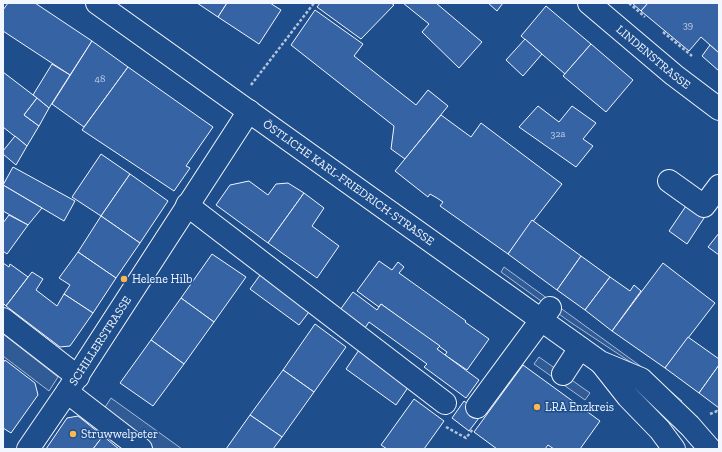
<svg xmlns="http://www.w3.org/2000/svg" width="722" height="452" viewBox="0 0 722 452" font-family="'Zilla Slab',serif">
<rect width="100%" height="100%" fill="#1f4e8c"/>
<g fill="#305b95" stroke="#a8bbd7">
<path d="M504,267l135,98 43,36 -3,4 -44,-40 -65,-43 -69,-50z"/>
<path d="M3,334l55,43 -9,14 -46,-35z"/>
<path d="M539,357l51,36 -5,7 -51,-36z"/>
<path d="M111,398l71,51h-30l-50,-37z"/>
</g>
<g fill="#3563a3" stroke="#f2f6ff">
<path d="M8,3h27l57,38 -22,34 -67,-44v-21z"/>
<path d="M197,3h30l-9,14z"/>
<path d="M227,3h43l11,7 -22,34 -41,-27z"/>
<path d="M320,3h71l3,2 -33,34 -44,-32z"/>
<path d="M403,3h33l46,39 -23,26 -37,-36 7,-8z"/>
<path d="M488,3h15l-6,8z"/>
<path d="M632,3h16l-7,8z"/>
<path d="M648,3h71v50l-18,-16 -12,14 -48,-40z"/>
<path d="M546,6l45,38 -26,30 -44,-38z"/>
<path d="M315,10l48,34 -9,12 62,49 12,-15 20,16 -43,53 -14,-10 3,-23 -103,-81z"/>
<path d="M525,39l17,15 -19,22 -17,-16z"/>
<path d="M92,41l36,26 -44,60 -32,-23z"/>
<path d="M591,44l42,36 -27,32 -43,-36z"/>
<path d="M710,45l9,8v18l-17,-15z"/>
<path d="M52,64l18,11 -21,33 -16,-13z"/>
<path d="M128,67l85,60 -27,39 4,2 -16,23 -92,-61z"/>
<path d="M3,72l34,26 -13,17 15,11 -12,20 -24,-19z"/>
<path d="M37,98l12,10 -10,18 -15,-11z"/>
<path d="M538,106l21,16 13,-16 24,17 -13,16 10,7 -17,21 -57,-40z"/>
<path d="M441,115l30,22 10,-14 81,61 -54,70 -68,-48 3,-4 -6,-4 -7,-4 -2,3 -33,-26z"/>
<path d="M15,136l12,10 -11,19 -13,-11v-3z"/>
<path d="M101,154l29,20 -29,42 -29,-19z"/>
<path d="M13,167l62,34 -11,20 -61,-36z"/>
<path d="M130,174l38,27 -28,42 -39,-27z"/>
<path d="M249,181l19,14 8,-11 12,-1 16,10 -36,50 -52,-38 14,-20z"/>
<path d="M3,185l39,23 -14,17 -25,-14z"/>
<path d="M304,193l20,15 -12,18 27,20 -22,32 -49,-35z"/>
<path d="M688,203l18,12 -19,29 -18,-13z"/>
<path d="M9,215l19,10 -21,29 -4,-3v-28z"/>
<path d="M101,216l39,27 -24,35 -38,-26z"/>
<path d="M532,220l49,36 -24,34 -49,-36z"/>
<path d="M719,233v22l-11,-8z"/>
<path d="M78,252l38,26 -23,35 -29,-19 6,-9 -11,-7z"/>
<path d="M212,254l34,23 -32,45 -33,-24z"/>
<path d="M581,256l29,21 -25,33 -28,-20z"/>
<path d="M379,261l13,9 6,-8 6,5 -5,6 67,48 -1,1 24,17 -22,31 -22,-15 2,-3 -66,-48 -2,3 -22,-16z"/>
<path d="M3,263l6,4 1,-3 18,13 -22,29 -3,-3z"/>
<path d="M663,263l52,40 -50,65 -53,-37z"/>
<path d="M263,271l49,37 -13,17 -49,-36z"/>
<path d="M32,272l11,7 -7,11 21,16 7,-12 29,19 -23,33 -10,1 -54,-41z"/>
<path d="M610,277l20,14 4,-6 7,6 -29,40 -27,-21z"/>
<path d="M353,292l24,18 4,-6 59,42 -3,3 42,31 -13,18 -42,-31 3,-3 -58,-42 -4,6 -25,-18z"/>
<path d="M181,298l33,24 -30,42 -33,-24z"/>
<path d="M315,324l31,23 -32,45 -31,-22z"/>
<path d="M688,337l31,22v6l-20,28 -34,-25z"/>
<path d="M151,340l33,24 -31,42 -33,-23z"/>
<path d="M359,350l50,36 -13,19 -50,-36z"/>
<path d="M5,360l30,23 3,12 -27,38 -8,-5v-65z"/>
<path d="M523,365l77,56 -20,28h-26l-6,-4 -3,4h-48l-23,-17z"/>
<path d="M719,365v43l-20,-15z"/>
<path d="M283,370l31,22 -32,45 -32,-22z"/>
<path d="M414,399l30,22 -20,28h-37l-6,-4z"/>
<path d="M464,401l18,13 -13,17 -17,-13z"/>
<path d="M250,415l32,22 -9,12h-47z"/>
<path d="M78,416l25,20 -10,13h-47l21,-31z"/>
<path d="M103,436l16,13h-26z"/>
</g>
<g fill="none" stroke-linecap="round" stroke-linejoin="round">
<g stroke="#f2f6ff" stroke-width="24">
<g id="minor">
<path d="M669,181l35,25 15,-20"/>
<path d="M187,205l258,198"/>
<path d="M3,319l75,58"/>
<path d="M563,374l17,-26"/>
<path d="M67,392l74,57"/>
<path d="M477,407l73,-99"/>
<path id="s1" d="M28,449l39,-57 182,-281"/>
</g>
</g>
<g stroke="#f2f6ff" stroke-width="24">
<g id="major">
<path id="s2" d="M97,3l503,359 41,17 49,47 20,23"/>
<path id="s3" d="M589,3l85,72 45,34"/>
<path d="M602,364l26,33 32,33 14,19"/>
</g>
</g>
<g stroke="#b3c4dc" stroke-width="2.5" stroke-dasharray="3 2" stroke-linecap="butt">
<path d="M629,3l16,14"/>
<path d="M663,32l29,24"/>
<path d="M251,85l63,-82"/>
<path d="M710,414l7,-3 2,1"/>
<path d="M446,427l20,11 7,-9"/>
</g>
<use href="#minor" stroke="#1f4e8c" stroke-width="22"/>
<use href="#major" stroke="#1f4e8c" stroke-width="22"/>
</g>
<g fill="#ffb74d" stroke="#1f4e8c" stroke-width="1.5">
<circle cx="124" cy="279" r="4"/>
<circle cx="537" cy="407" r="4"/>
<circle cx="73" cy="434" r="4"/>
</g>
<g text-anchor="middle" stroke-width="3" stroke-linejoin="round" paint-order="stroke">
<g font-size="10" fill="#c3d1e8">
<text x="688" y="28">39</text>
<text x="100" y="82">48</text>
<text x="558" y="137">32a</text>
</g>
<g font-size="12" fill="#f2f6ff" stroke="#1f4e8c">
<text dy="4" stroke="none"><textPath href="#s3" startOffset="84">LINDENSTRASSE</textPath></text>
<text dy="4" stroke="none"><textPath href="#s2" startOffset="309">ÖSTLICHE KARL-FRIEDRICH-STRASSE</textPath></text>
<text dy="4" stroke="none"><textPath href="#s1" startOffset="130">SCHILLERSTRASSE</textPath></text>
</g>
<g font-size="12" fill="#f2f6ff" stroke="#1f4e8c" text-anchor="start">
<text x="132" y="283">Helene Hilb</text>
<text x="545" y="411">LRA Enzkreis</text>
<text x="81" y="438">Struwwelpeter</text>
</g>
</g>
<rect width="722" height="452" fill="none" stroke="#f2f6ff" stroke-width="8"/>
</svg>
